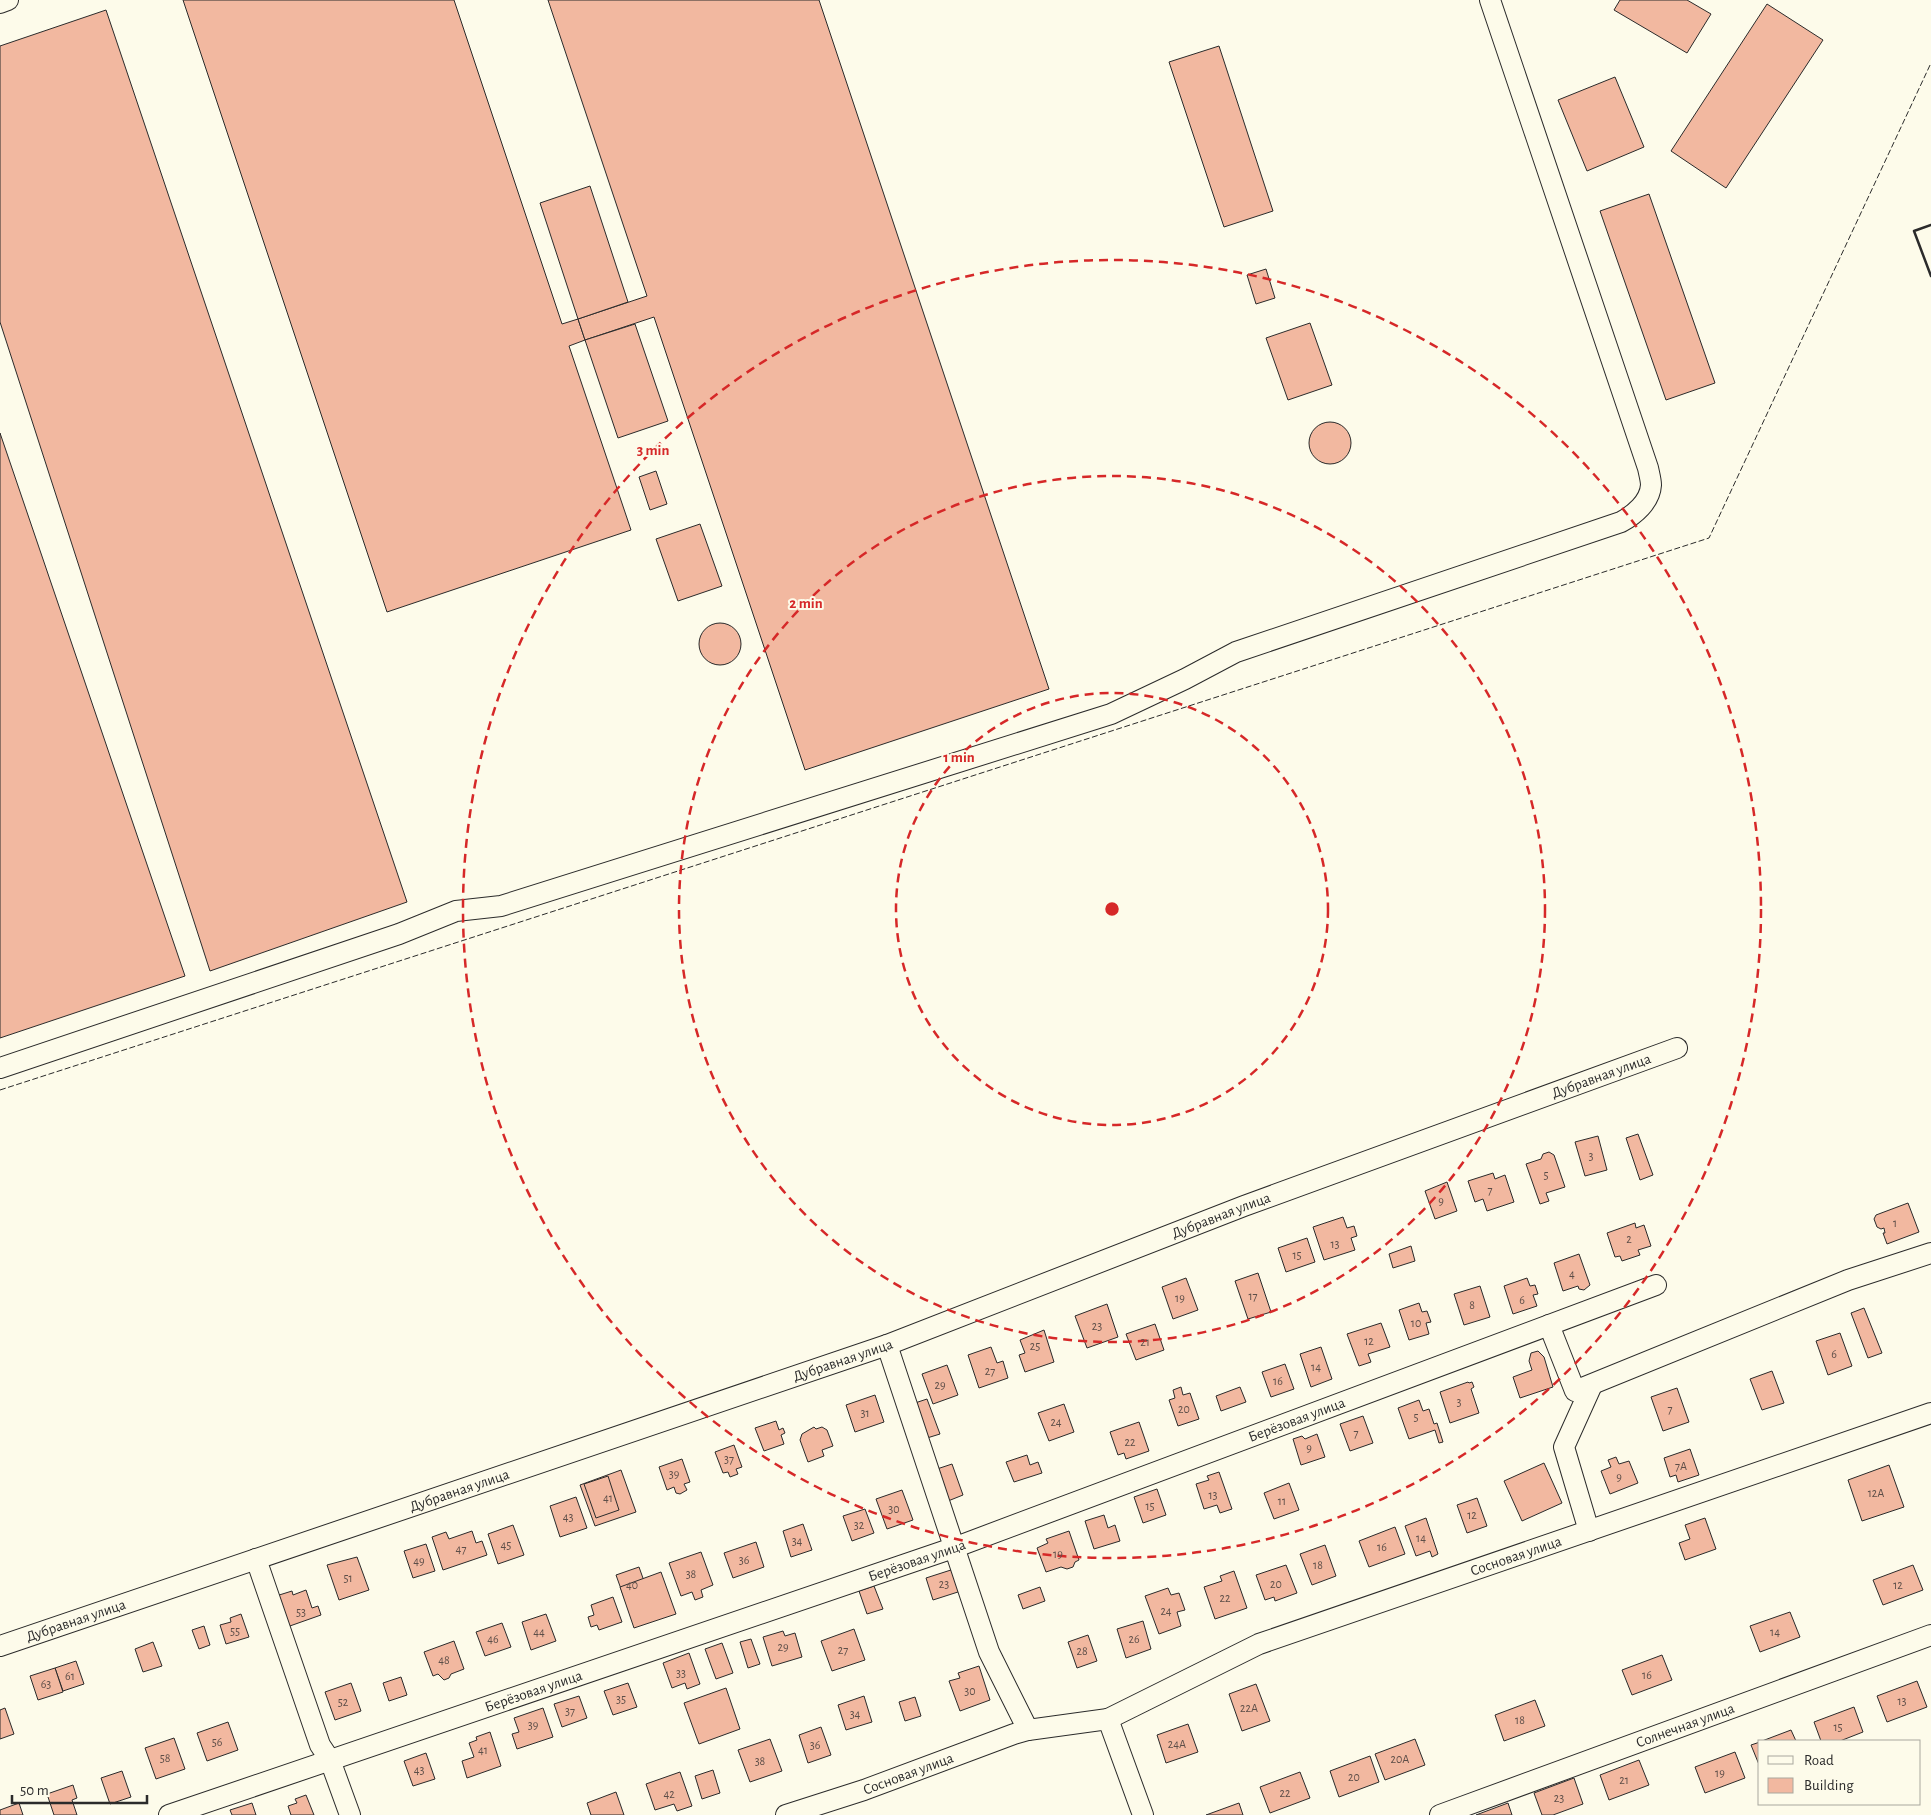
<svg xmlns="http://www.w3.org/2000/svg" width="1931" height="1815" viewBox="0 0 1931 1815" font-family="'Alegreya Sans',sans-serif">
<rect width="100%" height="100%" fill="#fdfbea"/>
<g fill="#f2b8a0" stroke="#2b2b2b">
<path d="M183,0h271l108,324 16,-5 7,21 -16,6 62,184 -244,82z"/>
<path d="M548,0h271l230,689 -244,81 -151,-453 -69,23 -7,-21 69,-23z"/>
<path d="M1620,0h67l24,14 -24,39 -73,-43z"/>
<path d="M1767,4l56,36 -97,148 -55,-37z"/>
<path d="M106,10l301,892 -197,69 -210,-649v-276z"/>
<path d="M1219,46l54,165 -49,16 -55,-165z"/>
<path d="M1615,77l29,70 -57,24 -29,-71z"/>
<path d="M590,186l38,116 -50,17 -38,-116z"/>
<path d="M1649,194l66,189 -49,17 -66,-189z"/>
<path d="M1266,269l9,29 -19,6 -9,-29z"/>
<path d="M1310,323l22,62 -44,15 -22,-62z"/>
<path d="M635,324l33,97 -50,17 -33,-98z"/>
<circle cx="1330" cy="443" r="21"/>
<path d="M0,433l185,543 -185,62z"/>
<path d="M656,471l11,33 -17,6 -11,-33z"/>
<path d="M700,524l22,62 -44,15 -22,-62z"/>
<circle cx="720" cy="644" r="21"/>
<path d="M1638,1134l15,41 -13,5 -14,-42z"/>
<path d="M1598,1136l9,34 -22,6 -10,-34z"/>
<path d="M1549,1152l5,3 11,32 -19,6 3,8 -9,3 -14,-40 15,-5 2,-5z"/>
<path d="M1493,1173l2,6 10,-4 9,27 -27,9 -4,-12 -8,3 -7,-21z"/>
<path d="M1447,1182l10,29 -22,8 -10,-28z"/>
<path d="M1908,1203l11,29 -32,12 -4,-11h2l-1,-5 -3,1 -4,-2 -3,-8 2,-4z"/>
<path d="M1343,1217l4,11 7,-2 3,10 -6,2 4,12 -31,10 -11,-33z"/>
<path d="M1635,1223l1,5 8,-3 7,21 -13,4 2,5 -18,6 -2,-5 -5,1 -8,-24z"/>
<path d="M1307,1238l8,24 -29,10 -8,-24z"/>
<path d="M1411,1246l4,15 -22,7 -4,-14z"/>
<path d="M1579,1254l11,31 -6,5 -5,-1 -1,-3 -15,5 -9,-28z"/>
<path d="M1258,1273l13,39 -23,7 -13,-38z"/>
<path d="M1186,1278l12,32 -25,9 -11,-32z"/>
<path d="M1527,1278l3,8 5,-1 3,9 -5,1 4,11 -24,8 -9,-28z"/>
<path d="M1480,1286l10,31 -26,8 -10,-31z"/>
<path d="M1419,1303l3,9 5,-1 4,11 -5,1 3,11 -20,6 -10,-30z"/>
<path d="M1107,1304l11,33 -31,11 -12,-32z"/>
<path d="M1864,1308l18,45 -14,5 -17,-45z"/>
<path d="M1381,1323l9,24 -22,7 3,8 -12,4 -12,-32z"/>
<path d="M1155,1324l9,26 -28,10 -10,-26z"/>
<path d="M1044,1330l10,32 -29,10 -6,-17 6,-2 -5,-13z"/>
<path d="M1840,1333l12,33 -24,9 -12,-34z"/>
<path d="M991,1347l6,16 6,-2 5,17 -29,10 -11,-33z"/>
<path d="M1321,1347l11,32 -21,8 -11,-33z"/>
<path d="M1538,1351l6,6 9,30 -33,11 -7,-21 19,-7 -3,-9 2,-8z"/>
<path d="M1285,1364l9,25 -23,8 -9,-25z"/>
<path d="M947,1365l11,30 -25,9 -11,-30z"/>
<path d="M1772,1371l12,32 -22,7 -12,-31z"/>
<path d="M1468,1382l1,1 3,-1 2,5 -3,2 8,24 -29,10 -10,-31z"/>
<path d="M1181,1387l2,8 7,-2 9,26 -21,7 -9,-26 6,-2 -2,-8z"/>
<path d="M1240,1387l6,15 -25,9 -5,-15z"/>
<path d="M1677,1388l12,34 -26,9 -12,-34z"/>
<path d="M875,1395l9,27 -29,10 -9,-27z"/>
<path d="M927,1399l13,35 -13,4 -12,-35z"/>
<path d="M1419,1400l4,11 6,-2 5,15 3,-1 6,19 -4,1 -4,-13 -26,9 -11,-31z"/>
<path d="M1064,1404l10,28 -25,9 -11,-28z"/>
<path d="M1363,1416l10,27 -23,8 -10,-27z"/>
<path d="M776,1421l3,9 4,-2 2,5 -4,2 3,9 -20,7 -9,-23z"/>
<path d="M1139,1422l10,29 -23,8 -2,-6 -6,2 -8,-23z"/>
<path d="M814,1427l2,2 6,-2 5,3 6,16 -11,4 2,6 -16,6 -8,-22 2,-6z"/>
<path d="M1317,1434l8,23 -24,8 -8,-26 9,-3 3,3z"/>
<path d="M734,1445l8,22 -6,2 2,5 -8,3 -2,-5 -5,1 -8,-21z"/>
<path d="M1690,1449l9,26 -21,7 -2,-7 -6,2 -6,-19z"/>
<path d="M1027,1455l3,10 8,-3 4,11 -28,9 -8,-20z"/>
<path d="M1616,1457l3,7 10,-3 9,22 -28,11 -9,-23 10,-4 -3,-7z"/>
<path d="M682,1459l8,23 -6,2 3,6 -7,4 -4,-1 -2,-6 -7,3 -8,-23z"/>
<path d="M1544,1463l18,40 -40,18 -18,-40z"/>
<path d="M952,1464l11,31 -15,6 -11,-32z"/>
<path d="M1889,1465l15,42 -42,14 -14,-41z"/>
<path d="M621,1470l15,42 -41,14 -15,-41z"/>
<path d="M1219,1472l13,37 -12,4 -3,-8 -13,4 -8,-25 13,-4 -2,-4z"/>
<path d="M608,1476l11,34 -23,8 -12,-34z"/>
<path d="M1289,1483l10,27 -25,9 -10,-26z"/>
<path d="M1157,1489l9,26 -23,8 -9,-26z"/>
<path d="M902,1490l11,30 -26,9 -11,-30z"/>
<path d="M576,1497l11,31 -27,9 -10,-31z"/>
<path d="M1477,1498l10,28 -20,7 -10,-28z"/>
<path d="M865,1509l9,24 -22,8 -9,-25z"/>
<path d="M1104,1515l4,13 7,-3 5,16 -26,8 -9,-28z"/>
<path d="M1426,1518l12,36 -6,3 -2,-6 -14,5 -11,-30z"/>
<path d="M1705,1518l11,31 -31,11 -6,-17 11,-4 -5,-14z"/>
<path d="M803,1524l9,26 -21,7 -8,-26z"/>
<path d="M513,1525l11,30 -26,9 -10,-30z"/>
<path d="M1395,1527l10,27 -36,13 -10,-26z"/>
<path d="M472,1531l4,12 6,-2 5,14 -44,15 -11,-33 14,-5 3,7z"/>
<path d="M1069,1531l10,29 -4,2 -2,5 -6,2 -6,-2 -15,5 -9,-24 11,-5 -2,-4z"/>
<path d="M756,1542l8,25 -31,11 -9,-25z"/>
<path d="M426,1544l9,27 -22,7 -9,-27z"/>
<path d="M1325,1545l11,31 -24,9 -12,-31z"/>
<path d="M701,1552l12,33 -12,5 2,7 -8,3 -3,-8 -11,4 -12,-33z"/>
<path d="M357,1557l12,33 -30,10 -12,-35z"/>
<path d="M1286,1565l11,28 -22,8 -1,-4 -9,3 -9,-25z"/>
<path d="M1913,1565l10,25 -40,15 -10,-25z"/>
<path d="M639,1567l10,28 -23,8 -10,-28z"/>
<path d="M954,1569l7,22 -28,9 -7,-22z"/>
<path d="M1234,1571l13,37 -32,11 -11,-32 18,-6 -2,-5z"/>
<path d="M661,1572l15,42 -42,14 -14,-41z"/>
<path d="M874,1586l9,23 -16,5 -8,-23z"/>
<path d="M1040,1587l5,14 -22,8 -5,-14z"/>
<path d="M1168,1588l3,7 8,-2 6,17 -8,2 4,14 -22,8 -14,-38z"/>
<path d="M306,1590l6,18 6,-2 3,9 -34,12 -11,-31 16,-5 1,4z"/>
<path d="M613,1597l9,25 -23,8 -2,-5 -6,2 -3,-10 6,-2 -3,-10z"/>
<path d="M1790,1612l10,25 -40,15 -10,-26z"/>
<path d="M241,1614l8,23 -23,7 -6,-19 11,-3 -1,-4z"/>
<path d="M546,1614l10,27 -25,9 -9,-28z"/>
<path d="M1143,1621l8,28 -25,9 -9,-29z"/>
<path d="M502,1623l9,24 -26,9 -9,-24z"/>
<path d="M204,1626l6,19 -11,4 -7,-19z"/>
<path d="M854,1629l11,31 -33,11 -11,-30z"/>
<path d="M783,1631l2,5 10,-3 7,24 -30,9 -9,-29z"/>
<path d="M1088,1635l9,26 -20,7 -9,-26z"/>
<path d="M751,1639l9,25 -12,4 -8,-26z"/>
<path d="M454,1641l10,28 -13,5 -2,4 -5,2 -6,-6 -5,2 -9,-24z"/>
<path d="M153,1642l9,24 -19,6 -8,-23z"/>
<path d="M722,1643l11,30 -17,6 -11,-30z"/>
<path d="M689,1653l11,31 -13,5 -2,-6 -13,5 -9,-25z"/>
<path d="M1662,1655l10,25 -40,15 -10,-25z"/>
<path d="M76,1661l8,23 -21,7 -8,-23z"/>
<path d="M979,1666l11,34 -30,11 -11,-30 11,-3 -2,-5z"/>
<path d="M55,1668l8,24 -25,8 -8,-24z"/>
<path d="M401,1677l6,18 -18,6 -6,-18z"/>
<path d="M1917,1681l10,26 -40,15 -10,-26z"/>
<path d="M351,1683l10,28 -26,9 -10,-28z"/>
<path d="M628,1683l9,24 -24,8 -9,-24z"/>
<path d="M1256,1684l14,37 -28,10 -13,-37z"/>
<path d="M726,1688l14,41 -41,15 -15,-41z"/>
<path d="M579,1696l8,22 -25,9 -8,-23z"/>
<path d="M864,1696l8,26 -26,8 -8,-25z"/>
<path d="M915,1697l6,19 -16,5 -6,-19z"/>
<path d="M1535,1700l10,26 -41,15 -9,-26z"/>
<path d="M1854,1707l9,25 -23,9h-19l-7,-19z"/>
<path d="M5,1708l9,26 -14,5v-29z"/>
<path d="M543,1708l10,29 -36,12 -5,-15 7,-2 -5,-14z"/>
<path d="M228,1722l10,28 -31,11 -10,-28z"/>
<path d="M1188,1724l10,28 -32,11 -9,-28z"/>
<path d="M821,1727l10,28 -23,8 -9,-28z"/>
<path d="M1791,1730l5,11h-34z"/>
<path d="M490,1732l11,34 -34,12 -5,-17 12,-4 -5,-14 8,-3 -1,-3z"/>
<path d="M174,1738l11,31 -29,10 -11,-31z"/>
<path d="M770,1739l12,32 -32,11 -12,-32z"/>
<path d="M1415,1739l10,26 -40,15 -10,-26z"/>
<path d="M1760,1742v25l-9,-22z"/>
<path d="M1735,1752l10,26 -40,15 -10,-26z"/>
<path d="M426,1753l9,26 -22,7 -9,-25z"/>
<path d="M1370,1756l9,26 -40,15 -9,-26z"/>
<path d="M1639,1760l10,25 -40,15 -9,-25z"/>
<path d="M713,1770l7,23 -18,6 -7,-23z"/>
<path d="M122,1771l9,26 -21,7 -9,-26z"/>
<path d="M680,1772l12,34 -15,5 -3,-7 -19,6 -9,-26z"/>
<path d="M1300,1772l10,26 -40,15 -10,-26z"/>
<path d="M1574,1778l9,26 -30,11h-11l-8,-22z"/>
<path d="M73,1785l4,13 -5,2 5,15h-23l-7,-21z"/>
<path d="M616,1792l8,23h-33l-4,-12z"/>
<path d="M306,1795l8,20h-23l-3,-9 9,-3 -2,-4z"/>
<path d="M19,1803l4,12h-23v-5z"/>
<path d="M252,1803l4,12h-24l-2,-5z"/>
<path d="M1239,1803l4,12h-37z"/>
<path d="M1508,1803l4,12h-36z"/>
</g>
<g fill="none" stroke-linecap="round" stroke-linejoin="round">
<g stroke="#2b2b2b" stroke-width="22">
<g id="minor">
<path d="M0,3l8,-3"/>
<path d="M0,1068l399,-134 57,-23 45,-5 610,-192 74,-35 51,-27 385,-130c13,-7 29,-20 30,-37 0,-5 -2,-12 -3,-17l-158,-468"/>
<path d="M1549,1325l26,66 273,-111 83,-27"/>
<path d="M887,1345l102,307 39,78 80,-11 35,96"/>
<path d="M1589,1531l-25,-84 28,-62"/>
<path d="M256,1559l64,186 10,15 20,55"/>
<path id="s1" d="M0,1646l887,-301 357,-139 433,-158"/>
<path id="s2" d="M1108,1719l151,-75 672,-231"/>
<path id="s3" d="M169,1815l787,-268 700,-262"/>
<path id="s4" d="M786,1815l78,-25 150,-56 14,-4"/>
<path id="s5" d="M1440,1815l491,-180"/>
</g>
</g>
<use href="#minor" stroke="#fdfbea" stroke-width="20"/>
<path stroke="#2b2b2b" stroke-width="1" stroke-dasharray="6 2.5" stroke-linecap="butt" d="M0,1090l1709,-552 222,-475"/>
<path stroke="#2b2b2b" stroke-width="2.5" d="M1931,225l-17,6 17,45"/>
</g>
<g fill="none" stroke="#d62828" stroke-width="2.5" stroke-dasharray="9 6">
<circle cx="1112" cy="909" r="216"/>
<circle cx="1112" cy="909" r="433"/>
<circle cx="1112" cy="909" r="649"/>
</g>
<g text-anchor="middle" stroke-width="4" stroke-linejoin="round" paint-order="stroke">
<g font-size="12" fill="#5d4e48">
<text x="1591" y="1160">3</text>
<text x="1546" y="1179">5</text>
<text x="1490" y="1194">7</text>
<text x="1441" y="1205">9</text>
<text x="1895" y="1227">1</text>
<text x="1629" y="1243">2</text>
<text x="1335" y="1248">13</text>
<text x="1297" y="1259">15</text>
<text x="1572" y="1278">4</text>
<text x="1253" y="1300">17</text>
<text x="1180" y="1302">19</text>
<text x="1522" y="1304">6</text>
<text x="1472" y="1309">8</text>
<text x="1416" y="1327">10</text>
<text x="1097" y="1330">23</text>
<text x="1369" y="1345">12</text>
<text x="1145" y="1346">21</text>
<text x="1035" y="1350">25</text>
<text x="1834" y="1358">6</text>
<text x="1316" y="1371">14</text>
<text x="990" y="1375">27</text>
<text x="1278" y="1385">16</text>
<text x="940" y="1389">29</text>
<text x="1459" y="1406">3</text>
<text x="1184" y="1413">20</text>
<text x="1670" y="1413">7</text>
<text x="865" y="1417">31</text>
<text x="1416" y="1421">5</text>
<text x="1056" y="1426">24</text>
<text x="1356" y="1437">7</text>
<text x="1130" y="1446">22</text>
<text x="1309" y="1452">9</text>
<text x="729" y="1463">37</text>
<text x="1681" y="1470">7А</text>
<text x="674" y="1478">39</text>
<text x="1619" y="1481">9</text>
<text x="1876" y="1497">12А</text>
<text x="1213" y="1499">13</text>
<text x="608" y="1502">41</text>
<text x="1282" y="1505">11</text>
<text x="1150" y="1510">15</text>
<text x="894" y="1513">30</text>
<text x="1472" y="1519">12</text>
<text x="568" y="1521">43</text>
<text x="859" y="1529">32</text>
<text x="1421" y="1542">14</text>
<text x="797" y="1545">34</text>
<text x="506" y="1549">45</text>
<text x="1382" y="1551">16</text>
<text x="461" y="1553">47</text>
<text x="1058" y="1558">19</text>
<text x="744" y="1564">36</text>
<text x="419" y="1565">49</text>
<text x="1318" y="1569">18</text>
<text x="691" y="1578">38</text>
<text x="348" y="1582">51</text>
<text x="944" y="1588">23</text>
<text x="1276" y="1588">20</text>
<text x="632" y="1589">40</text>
<text x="1898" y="1589">12</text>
<text x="1225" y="1602">22</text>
<text x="1166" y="1615">24</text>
<text x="301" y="1616">53</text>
<text x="235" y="1635">55</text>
<text x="539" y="1636">44</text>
<text x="1775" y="1636">14</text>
<text x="493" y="1643">46</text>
<text x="1134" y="1643">26</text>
<text x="783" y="1651">29</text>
<text x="843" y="1654">27</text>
<text x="1082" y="1655">28</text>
<text x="444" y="1664">48</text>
<text x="681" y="1677">33</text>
<text x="1647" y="1679">16</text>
<text x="70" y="1680">61</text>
<text x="46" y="1688">63</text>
<text x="970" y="1695">30</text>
<text x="621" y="1703">35</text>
<text x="1902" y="1705">13</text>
<text x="343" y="1706">52</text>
<text x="1249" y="1712">22А</text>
<text x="570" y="1715">37</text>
<text x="855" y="1718">34</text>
<text x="1520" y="1724">18</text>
<text x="533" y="1729">39</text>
<text x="1838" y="1731">15</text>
<text x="217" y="1746">56</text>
<text x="1177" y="1748">24А</text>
<text x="815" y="1749">36</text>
<text x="483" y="1754">41</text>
<text x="165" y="1762">58</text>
<text x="1400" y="1763">20А</text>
<text x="760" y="1765">38</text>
<text x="419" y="1774">43</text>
<text x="1720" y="1777">19</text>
<text x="1354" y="1781">20</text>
<text x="1624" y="1784">21</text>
<text x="1285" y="1797">22</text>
<text x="669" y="1798">42</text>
<text x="1559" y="1802">23</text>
</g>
<g font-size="15" fill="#2b2b2b" stroke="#fdfbea">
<text dy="5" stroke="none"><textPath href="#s1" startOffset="1700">Дубравная улица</textPath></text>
<text dy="5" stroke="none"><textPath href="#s1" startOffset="1295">Дубравная улица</textPath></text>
<text dy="5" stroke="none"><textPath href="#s1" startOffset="890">Дубравная улица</textPath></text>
<text dy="5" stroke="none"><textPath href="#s3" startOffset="1195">Берёзовая улица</textPath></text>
<text dy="5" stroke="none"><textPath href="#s1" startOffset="485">Дубравная улица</textPath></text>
<text dy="5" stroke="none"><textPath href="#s2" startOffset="440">Сосновая улица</textPath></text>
<text dy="5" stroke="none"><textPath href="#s3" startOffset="790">Берёзовая улица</textPath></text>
<text dy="5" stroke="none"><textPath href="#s1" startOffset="80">Дубравная улица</textPath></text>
<text dy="5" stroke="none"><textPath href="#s3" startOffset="385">Берёзовая улица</textPath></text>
<text dy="5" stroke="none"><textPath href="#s5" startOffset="261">Солнечная улица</textPath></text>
<text dy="5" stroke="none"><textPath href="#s4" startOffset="129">Сосновая улица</textPath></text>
</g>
</g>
<circle cx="1112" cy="909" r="8" fill="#d62828" stroke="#fdfbea" stroke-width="2.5"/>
<g font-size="15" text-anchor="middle" font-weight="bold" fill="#d62828" stroke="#fdfbea" stroke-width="4" stroke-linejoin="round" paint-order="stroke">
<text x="653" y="455">3 min</text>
<text x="806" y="608">2 min</text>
<text x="959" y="762">1 min</text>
</g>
<rect x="1758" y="1740" width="162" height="65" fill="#fdfbea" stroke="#a9a89e"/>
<rect x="1768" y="1756" width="25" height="8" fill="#fdfbea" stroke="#a9a89e"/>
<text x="1804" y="1765" font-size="15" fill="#2b2b2b">Road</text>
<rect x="1768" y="1778" width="25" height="15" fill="#f2b8a0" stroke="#a9a89e"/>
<text x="1804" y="1790" font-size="15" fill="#2b2b2b">Building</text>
<path d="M12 1795v8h135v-8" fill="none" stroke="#2b2b2b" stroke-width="2.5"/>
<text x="20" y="1795" font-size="15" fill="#2b2b2b" stroke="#fdfbea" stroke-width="4" paint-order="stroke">50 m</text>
</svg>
